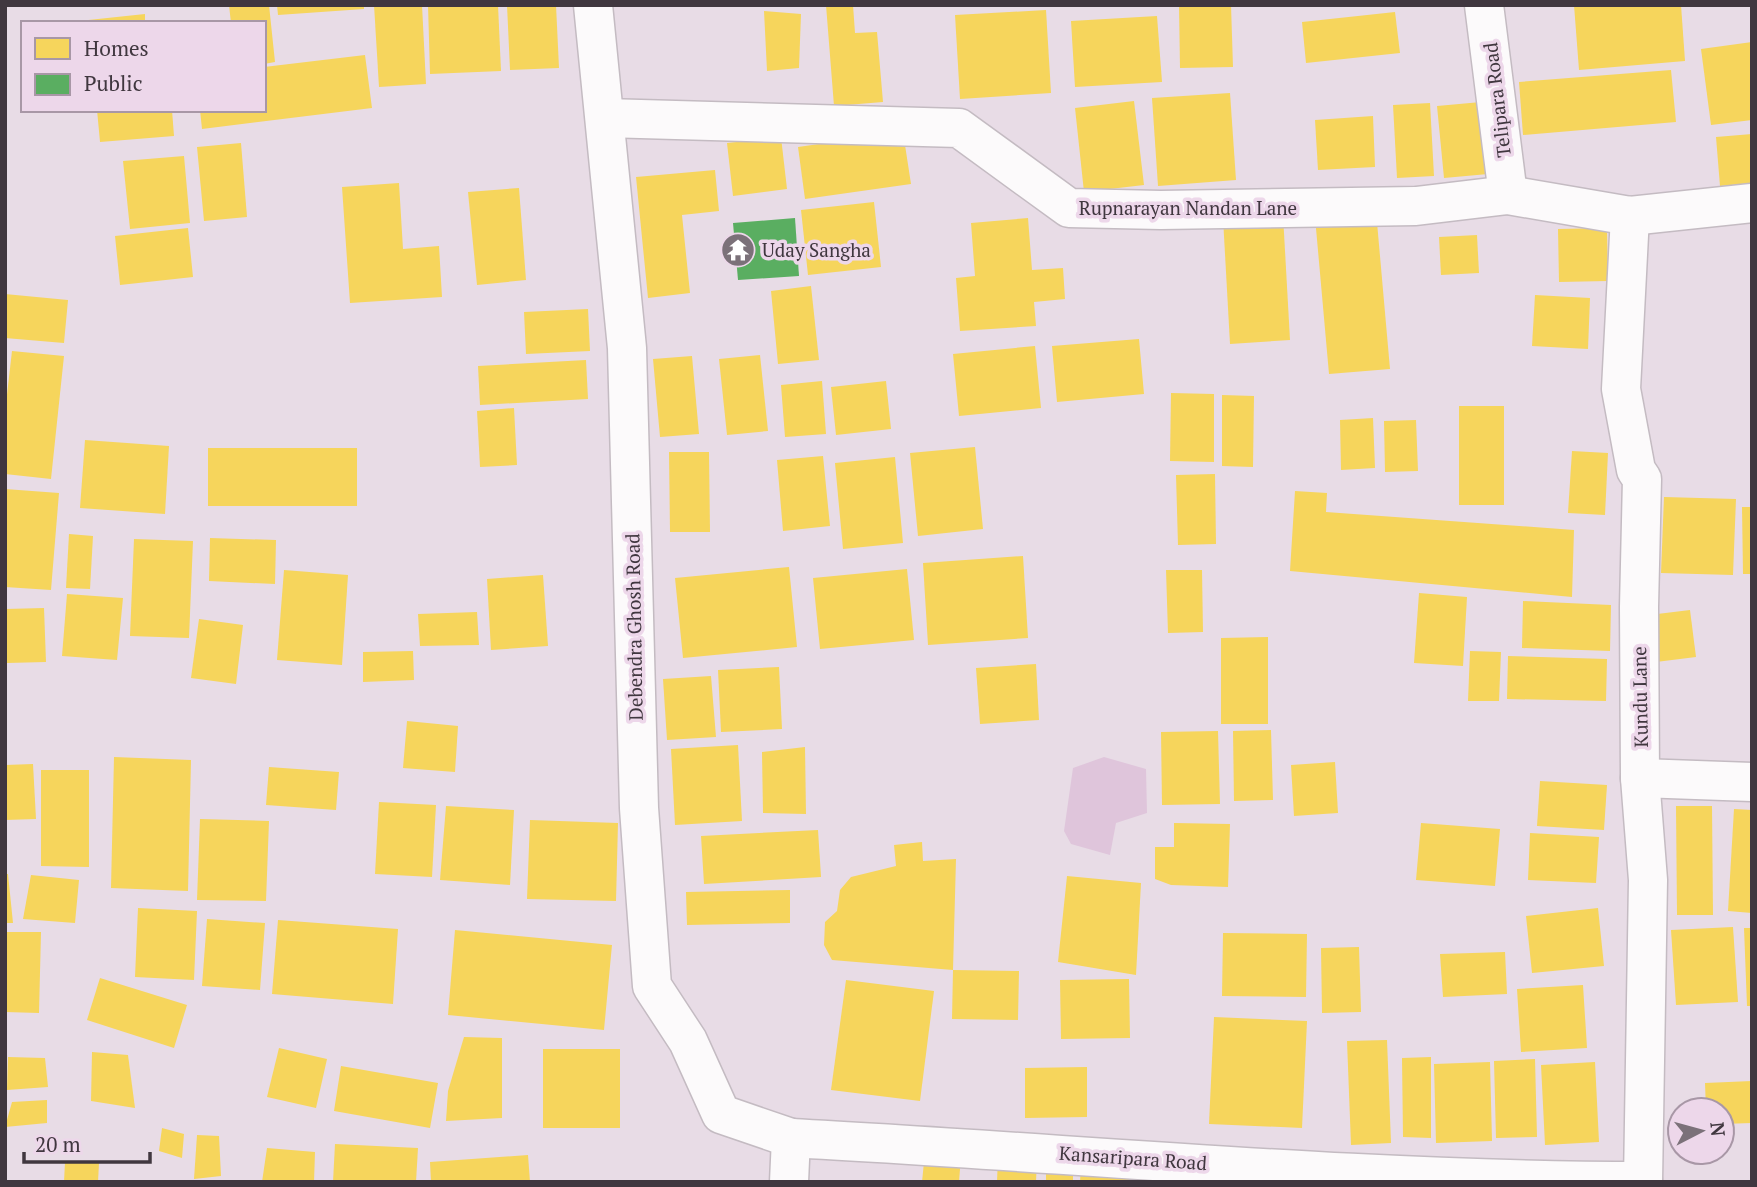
<svg xmlns="http://www.w3.org/2000/svg" width="1757" height="1187" viewBox="0 0 1757 1187" font-family="'PT Serif',serif">
<rect width="100%" height="100%" fill="#e8dce6"/>
<path fill="#dfc5db" d="M1104,757l42,12 1,44 -31,10 -6,32 -39,-11 -7,-13 9,-63z"/>
<g fill="#f6d55c">
<path d="M229,5h40l6,57 -11,2v-41h-33z"/>
<path d="M277,5h87v4l-86,6z"/>
<path d="M374,5h48l4,79 -47,3z"/>
<path d="M428,5h70l3,66 -71,3z"/>
<path d="M507,5h49l3,63 -49,2z"/>
<path d="M826,5h27l2,28 22,-1 6,70 -49,4z"/>
<path d="M1179,5h52l2,62 -53,1z"/>
<path d="M1574,5h107l4,56 -106,9z"/>
<path d="M1046,10l5,83 -91,6 -5,-84z"/>
<path d="M764,11l37,3 -2,54 -32,3z"/>
<path d="M1395,12l5,41 -94,10 -4,-41z"/>
<path d="M145,14v9h-66v-2z"/>
<path d="M1157,16l5,66 -87,5 -4,-66z"/>
<path d="M1752,42v78l-41,5 -10,-76z"/>
<path d="M365,55l7,53 -170,21 -2,-19h64v-43z"/>
<path d="M1671,70l5,52 -153,13 -4,-53z"/>
<path d="M1230,93l6,87 -78,6 -6,-88z"/>
<path d="M1134,101l10,84 -60,7 -9,-84z"/>
<path d="M1481,102l7,72 -44,4 -7,-72z"/>
<path d="M1430,103l4,73 -37,2 -4,-73z"/>
<path d="M97,110h75l2,26 -74,6z"/>
<path d="M1373,116l2,51 -57,3 -3,-50z"/>
<path d="M903,132l8,52 -106,15 -7,-52z"/>
<path d="M1752,134v49l-32,3 -4,-49z"/>
<path d="M781,137l6,52 -54,7 -6,-53z"/>
<path d="M241,143l6,74 -43,4 -7,-74z"/>
<path d="M184,156l6,67 -60,6 -7,-68z"/>
<path d="M715,170l4,41 -37,4 8,78 -42,5 -12,-121z"/>
<path d="M399,183l4,66 36,-3 3,51 -92,6 -8,-116z"/>
<path d="M519,188l7,92 -49,5 -9,-93z"/>
<path d="M874,202l7,65 -73,8 -7,-65z"/>
<path d="M1376,211l14,158 -61,5 -14,-157z"/>
<path d="M1283,215l7,125 -60,4 -7,-126z"/>
<path d="M1028,218l4,52 31,-2 2,31 -31,3 2,24 -76,5 -4,-53 19,-2 -4,-53z"/>
<path d="M188,228l5,49 -73,8 -5,-49z"/>
<path d="M1607,228l1,53 -49,1 -1,-53z"/>
<path d="M1477,235l2,38 -38,2 -2,-38z"/>
<path d="M811,286l8,74 -41,4 -7,-73z"/>
<path d="M5,294l63,6 -4,43 -59,-5z"/>
<path d="M1535,295l55,3 -2,51 -56,-3z"/>
<path d="M588,309l2,42 -64,3 -2,-42z"/>
<path d="M1139,339l5,55 -87,8 -5,-56z"/>
<path d="M1035,346l6,62 -82,8 -6,-62z"/>
<path d="M12,351l52,5 -13,123 -46,-5v-62z"/>
<path d="M760,355l8,76 -41,4 -8,-76z"/>
<path d="M692,356l7,78 -39,3 -7,-78z"/>
<path d="M586,360l2,39 -108,6 -2,-39z"/>
<path d="M822,381l4,53 -41,3 -4,-52z"/>
<path d="M886,381l5,48 -55,6 -5,-48z"/>
<path d="M1171,393l43,1v68l-44,-1z"/>
<path d="M1222,395l32,1 -1,71 -31,-1z"/>
<rect x="1459" y="406" width="45" height="99"/>
<path d="M514,408l3,57 -37,2 -3,-56z"/>
<path d="M1373,418l2,50 -34,2 -1,-50z"/>
<path d="M1416,420l2,51 -33,1 -1,-51z"/>
<path d="M85,440l84,6 -4,68 -85,-6z"/>
<path d="M975,447l8,82 -65,7 -8,-83z"/>
<rect x="208" y="448" width="149" height="58"/>
<path d="M1572,451l36,2 -3,62 -37,-2z"/>
<path d="M669,452h40l1,80h-40z"/>
<path d="M823,456l7,70 -47,5 -6,-71z"/>
<path d="M895,457l8,86 -60,6 -8,-86z"/>
<path d="M1215,474l1,70 -38,1 -2,-70z"/>
<path d="M5,489l54,4 -8,97 -46,-3z"/>
<path d="M1295,491l32,2 -1,19 248,18 -2,67 -282,-26z"/>
<path d="M1664,497l72,2 -3,76 -72,-2z"/>
<path d="M1742,507h10v67h-9z"/>
<path d="M69,534l24,2 -3,53 -24,-1z"/>
<path d="M210,538l66,2 -1,44 -66,-3z"/>
<path d="M134,539l59,2 -4,97 -59,-2z"/>
<path d="M1023,556l5,82 -100,7 -5,-82z"/>
<path d="M789,567l8,80 -114,11 -8,-80z"/>
<path d="M907,569l7,71 -94,9 -7,-71z"/>
<path d="M284,570l64,5 -6,90 -65,-5z"/>
<path d="M1166,570h36l1,62 -35,1z"/>
<path d="M543,575l5,71 -57,4 -4,-71z"/>
<path d="M1419,593l48,4 -4,69 -49,-3z"/>
<path d="M67,594l56,4 -6,62 -55,-4z"/>
<path d="M1523,601l88,4 -1,46 -88,-3z"/>
<path d="M44,608l2,54 -39,1 -2,-54z"/>
<path d="M1690,610l6,47 -40,5 -7,-47z"/>
<path d="M477,612l2,33 -59,1 -2,-32z"/>
<path d="M199,619l44,6 -7,59 -45,-6z"/>
<path d="M1268,637v87h-47v-86z"/>
<path d="M413,651l1,29 -51,2v-30z"/>
<path d="M1470,651l31,1 -2,49h-31z"/>
<path d="M1508,656l99,3 -1,42 -99,-2z"/>
<path d="M1036,664l3,56 -59,4 -4,-56z"/>
<path d="M779,667l3,62 -61,3 -3,-62z"/>
<path d="M711,676l5,61 -49,3 -4,-61z"/>
<path d="M407,721l51,5 -3,46 -52,-4z"/>
<path d="M1271,730l2,70 -39,1 -1,-70z"/>
<path d="M1218,731l2,73 -58,1 -1,-73z"/>
<path d="M738,745l4,76 -67,4 -4,-76z"/>
<path d="M805,747l1,67 -43,-1 -1,-61z"/>
<path d="M114,757l77,3 -3,131 -77,-3z"/>
<path d="M1335,762l3,51 -44,3 -3,-51z"/>
<path d="M33,764l3,55 -31,1v-55z"/>
<path d="M269,767l70,5 -3,38 -70,-5z"/>
<path d="M41,770h48v97l-48,-1z"/>
<path d="M1540,781l67,4 -3,45 -67,-4z"/>
<path d="M379,802l57,3 -4,72 -57,-3z"/>
<path d="M446,806l68,4 -4,75 -70,-5z"/>
<path d="M1676,806h36l1,109h-36z"/>
<path d="M1734,809l18,1v103l-24,-2z"/>
<path d="M200,819l69,2 -3,80 -69,-1z"/>
<path d="M530,820l88,3 -2,78 -89,-2z"/>
<path d="M1174,823l56,1 -2,63 -57,-2 -16,-6v-32h19z"/>
<path d="M1421,823l79,6 -5,57 -79,-6z"/>
<path d="M818,830l3,47 -117,7 -3,-48z"/>
<path d="M1530,833l69,4 -3,46 -68,-3z"/>
<path d="M922,842l1,19 33,-2 -3,111 -121,-10 -8,-15 1,-23 12,-11 3,-21 11,-13 45,-11 -2,-21z"/>
<path d="M5,874h3l5,49h-8z"/>
<path d="M31,875l48,5 -4,43 -52,-4z"/>
<path d="M1067,876l74,7 -5,92 -78,-13z"/>
<path d="M790,890v33l-103,2 -1,-33z"/>
<path d="M138,908l59,3 -3,69 -59,-3z"/>
<path d="M1598,908l6,58 -72,7 -6,-57z"/>
<path d="M207,919l58,4 -5,67 -58,-4z"/>
<path d="M278,920l120,9 -5,75 -121,-10z"/>
<path d="M1733,927l5,75 -62,3 -5,-75z"/>
<path d="M1744,928h8v78h-5z"/>
<path d="M455,930l157,15 -8,85 -156,-15z"/>
<path d="M5,932h36l-2,81 -34,-1z"/>
<path d="M1223,933l84,1 -1,63 -84,-1z"/>
<path d="M1359,947l2,65 -39,1 -1,-65z"/>
<path d="M1505,952l2,42 -64,3 -3,-43z"/>
<path d="M953,970l66,1 -1,49 -66,-1z"/>
<path d="M100,978l87,27 -13,43 -87,-28z"/>
<path d="M1129,979l1,59 -69,1 -1,-59z"/>
<path d="M846,980l88,11 -14,110 -89,-11z"/>
<path d="M1583,985l4,63 -66,4 -4,-63z"/>
<path d="M1214,1017l93,4 -5,107 -93,-4z"/>
<path d="M464,1037l38,1v80l-56,3 2,-30z"/>
<path d="M1387,1040l4,103 -40,2 -4,-104z"/>
<path d="M279,1048l48,11 -11,49 -49,-11z"/>
<rect x="543" y="1049" width="77" height="79"/>
<path d="M92,1052l36,3 7,53 -44,-7z"/>
<path d="M8,1057l37,1 3,29 -41,3z"/>
<path d="M1431,1057v81l-28,-1 -1,-79z"/>
<path d="M1535,1059l2,78 -41,1 -2,-77z"/>
<path d="M1490,1062l2,79 -56,2 -2,-79z"/>
<path d="M1595,1062l4,80 -54,3 -4,-80z"/>
<path d="M341,1066l97,17 -8,45 -96,-17z"/>
<path d="M1087,1067v50l-62,1v-50z"/>
<path d="M1752,1081v42l-30,1v-14h-16l-1,-27z"/>
<path d="M47,1100v23l-42,4 7,-25z"/>
<path d="M162,1128l22,6 -2,24 -23,-7z"/>
<path d="M197,1135l22,1 2,40 -27,3z"/>
<path d="M335,1144l83,4 -2,34h-83z"/>
<path d="M267,1148l48,4 -1,30h-52z"/>
<path d="M925,1152l36,4 -2,26h-37z"/>
<path d="M528,1155l2,27h-99l-1,-20z"/>
<path d="M998,1156l39,2 -1,24h-39z"/>
<path d="M65,1162l34,1 -1,19h-34z"/>
<rect x="1046" y="1166" width="27" height="16"/>
<path d="M1081,1167l61,6 -1,9h-61z"/>
</g>
<path fill="#5aae61" d="M795,218l4,58 -61,4 -5,-57z"/>
<g fill="none" stroke-linecap="round" stroke-linejoin="round">
<g stroke="#c4bbc2" stroke-width="41">
<g id="minor">
<path d="M593,5l34,343 12,460 13,178 36,55 33,73 70,24 -2,44"/>
<path d="M1484,5l24,190"/>
<path d="M605,118l354,10 110,80 92,2 255,-4 92,-11 122,21 122,-13"/>
<path d="M1630,216l-9,173 15,81 6,9 -3,128 1,171 8,102 -5,302"/>
<path d="M1640,778l112,4"/>
<path d="M791,1138c284,15 567,43 852,43"/>
</g>
</g>
<use href="#minor" stroke="#fcfafb" stroke-width="38"/>
</g>
<defs>
<g id="temple-disc" transform="scale(1.75)"><circle r="9.5" fill="#7b7179" stroke="#edd7ea"/><path d="M0-6L5-2H3V0L6.5 2.5H4V6H1.5V3h-3V6H-4V2.5H-6.5L-3 0V-2H-5Z" fill="#fff"/></g>
</defs>
<g fill-rule="evenodd">
<use href="#temple-disc" x="738" y="250"/>
</g>
<g text-anchor="middle" stroke-width="7" stroke-linejoin="round" paint-order="stroke">
<g font-size="19" fill="#40373f" stroke="#edd7ea">
<text transform="translate(1497 100) rotate(-97)" y="7">Telipara Road</text>
<text x="1188" y="215">Rupnarayan Nandan Lane</text>
<text transform="translate(634 627) rotate(-91)" y="7">Debendra Ghosh Road</text>
<text transform="translate(1640 697) rotate(-91)" y="7">Kundu Lane</text>
<text transform="translate(1133 1158) rotate(4)" y="7">Kansaripara Road</text>
</g>
<g font-size="19" fill="#40373f" stroke="#edd7ea" text-anchor="start">
<text x="762" y="257">Uday Sangha</text>
</g>
</g>
<rect width="1757" height="1187" fill="none" stroke="#40373f" stroke-width="14"/>
<rect x="21" y="21" width="245" height="91" fill="#edd7ea" stroke="#a897a6" stroke-width="2"/>
<rect x="35" y="38" width="35" height="21" fill="#f6d55c" stroke="#a897a6" stroke-width="2"/>
<text x="84" y="56" font-size="21" fill="#40373f">Homes</text>
<rect x="35" y="74" width="35" height="21" fill="#5aae61" stroke="#a897a6" stroke-width="2"/>
<text x="84" y="91" font-size="21" fill="#40373f">Public</text>
<g transform="translate(1701 1131) rotate(84)"><circle r="33" fill="#edd7ea" stroke="#a897a6" stroke-width="2"/>
<path d="M0-5L12 26L0 18L-12 26Z" fill="#7b7179"/>
<text y="-10" font-size="19" font-weight="bold" text-anchor="middle" fill="#40373f">N</text>
</g>
<path d="M24 1152v10h126v-10" fill="none" stroke="#40373f" stroke-width="3.5"/>
<text x="35" y="1152" font-size="21" fill="#40373f" stroke="#edd7ea" stroke-width="5" paint-order="stroke">20 m</text>
</svg>
